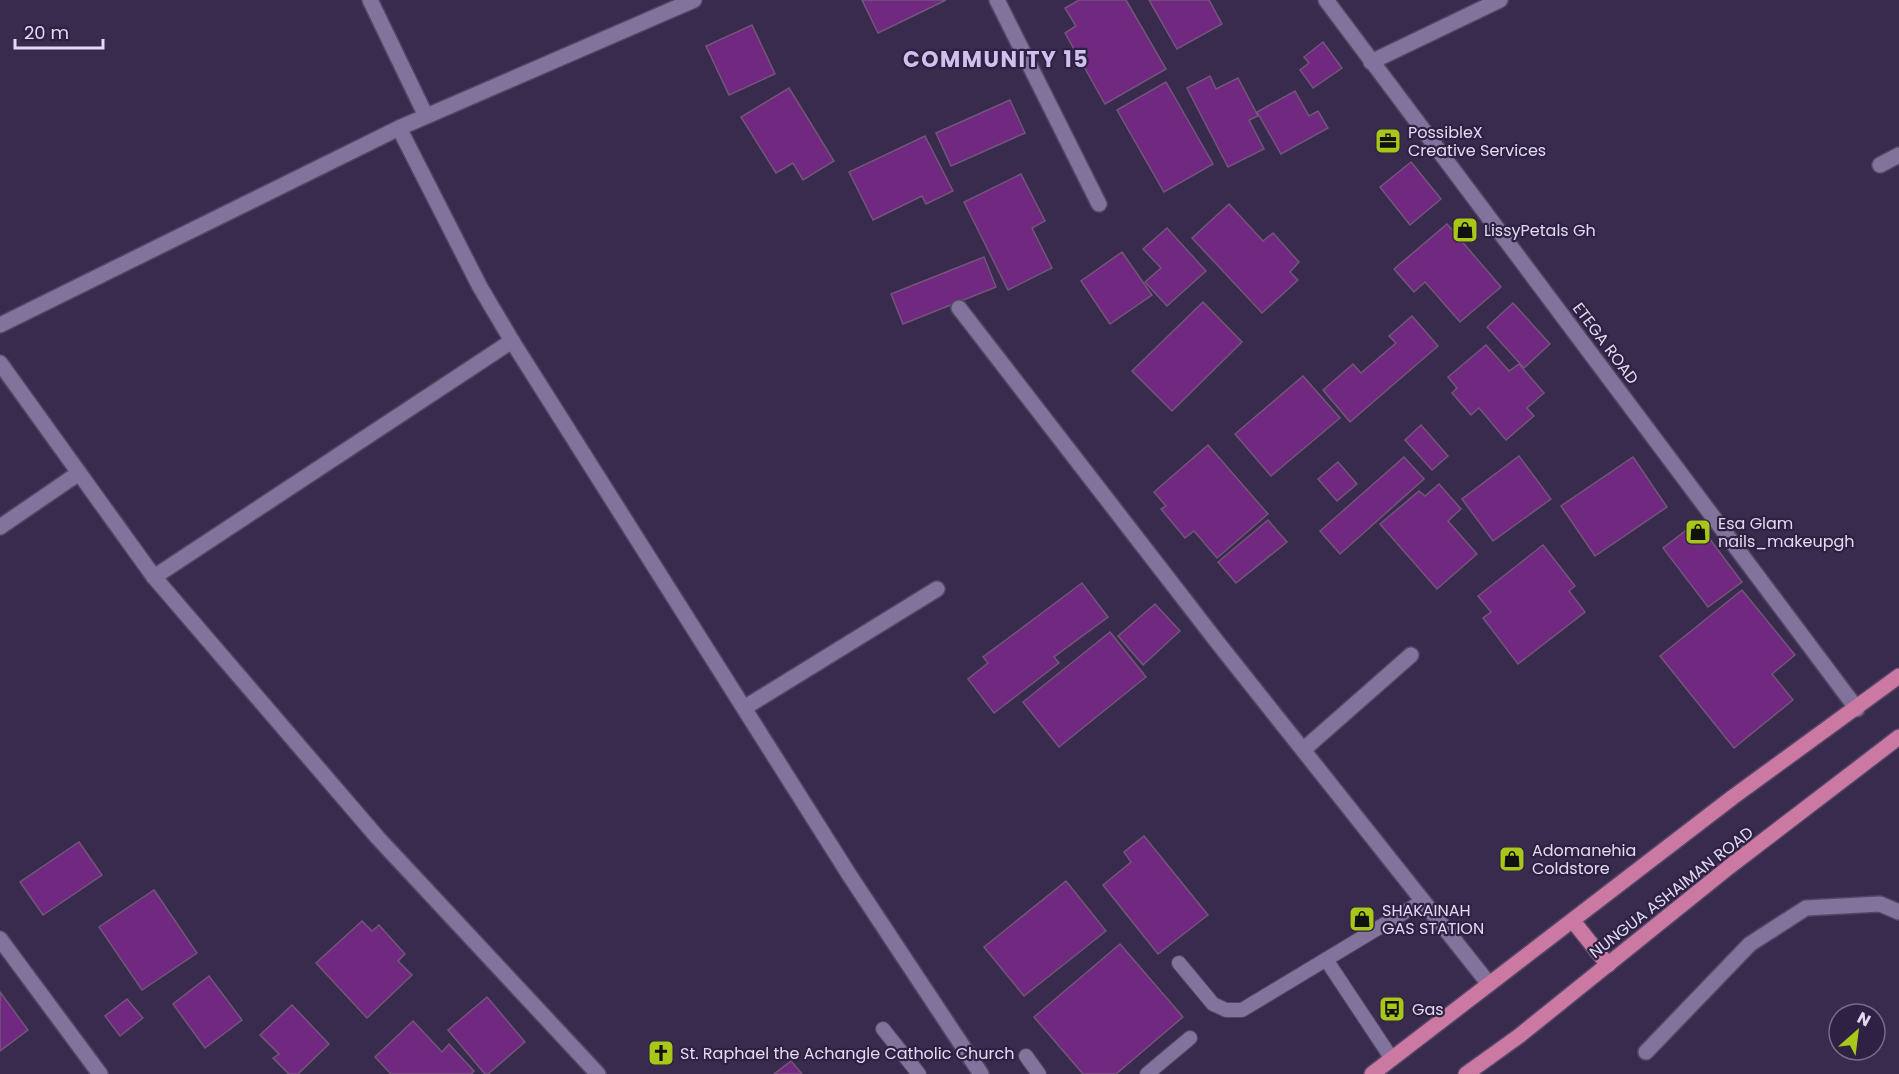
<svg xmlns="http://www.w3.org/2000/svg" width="1899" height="1074" viewBox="0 0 1899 1074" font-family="Poppins,sans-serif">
<rect width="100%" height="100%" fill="#382b4e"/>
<g fill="#712880" stroke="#725678" stroke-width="1.5">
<path d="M862,0h84l-68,33z"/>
<path d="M1079,0h47l40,69 -61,35 -40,-71 11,-7 -11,-18z"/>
<path d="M1149,0h60l13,24 -45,25z"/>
<path d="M752,25l23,49 -46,21 -23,-49z"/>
<path d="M1323,42l19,26 -29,20 -13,-18 9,-7 -5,-6z"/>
<path d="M1210,76l6,13 22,-11 20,38 -9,4 15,29 -36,18 -41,-79z"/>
<path d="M1166,82l47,82 -49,28 -47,-82z"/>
<path d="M789,88l45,73 -31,19 -10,-17 -17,10 -35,-56z"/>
<path d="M1295,91l14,25 9,-5 10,17 -47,26 -24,-42z"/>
<path d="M1010,100l15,33 -74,33 -15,-33z"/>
<path d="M925,136l28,55 -27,13 -4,-8 -49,24 -24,-48z"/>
<path d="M1411,162l30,37 -31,26 -30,-38z"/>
<path d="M1021,174l24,47 -13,7 20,40 -44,22 -44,-88z"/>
<path d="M1229,204l34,37 10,-8 26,29 -9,10 8,8 -36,33 -70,-75z"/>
<path d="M1447,224l54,63 -41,35 -35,-40 -11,10 -20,-23z"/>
<path d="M1167,228l39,43 -39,35 -22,-24 16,-14 -18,-19z"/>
<path d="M1122,252l30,43 -42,29 -29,-43z"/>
<path d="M984,257l12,30 -93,37 -12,-30z"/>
<path d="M1203,302l39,40 -70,69 -40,-40z"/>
<path d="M1513,303l37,41 -26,24 -37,-41z"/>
<path d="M1412,316l26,30 -88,76 -27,-32 30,-26 8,9 35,-30 -7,-7z"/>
<path d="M1486,345l23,26 10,-7 25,29 -17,15 7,8 -28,24 -27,-32 -8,7 -19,-22 5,-5 -9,-11z"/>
<path d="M1303,376l37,42 -69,58 -36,-42z"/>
<path d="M1421,425l27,31 -16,14 -27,-30z"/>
<path d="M1208,445l60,69 -51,44 -23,-27 -9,7 -24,-29 5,-3 -12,-14z"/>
<path d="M1519,456l32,43 -58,42 -31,-42z"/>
<path d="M1404,457l20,22 -84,75 -20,-23z"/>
<path d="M1633,457l34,50 -72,49 -34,-50z"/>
<path d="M1338,462l19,22 -20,17 -19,-22z"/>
<path d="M1439,484l22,25 -13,12 29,33 -40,35 -57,-65 39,-33 6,5z"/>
<path d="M1268,520l19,22 -51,41 -18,-21z"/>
<path d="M1697,522l45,60 -34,25 -45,-59z"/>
<path d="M1543,545l32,41 -6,5 16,21 -67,52 -35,-46 8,-6 -13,-16z"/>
<path d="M1082,583l26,34 -54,40 5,6 -65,50 -26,-34 20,-16 -5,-6z"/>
<path d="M1742,590l53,65 -23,19 21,26 -59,48 -74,-92z"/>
<path d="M1155,604l25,27 -37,34 -25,-29z"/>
<path d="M1110,632l36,45 -87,70 -36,-45z"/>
<path d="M1144,836l64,79 -50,39 -55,-69 28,-23 -7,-10z"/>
<path d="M79,842l23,33 -59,40 -23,-33z"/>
<path d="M1066,881l40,50 -82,65 -40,-49z"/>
<path d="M154,890l43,63 -55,37 -43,-63z"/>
<path d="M362,921l10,10 7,-6 26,29 -7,7 14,14 -45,43 -51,-55z"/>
<path d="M1120,944l63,73 -67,57h-33l-49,-57z"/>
<path d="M209,976l33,44 -37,28 -32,-44z"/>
<path d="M0,992l28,38 -28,21z"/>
<path d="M487,997l38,45 -37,32h-3l-37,-44z"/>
<path d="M127,999l16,19 -23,18 -15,-20z"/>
<path d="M292,1005l37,39 -31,30h-9l-16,-16 6,-4 -19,-19z"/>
<path d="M413,1021l29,31 7,-8 25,27 -3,3h-80l-16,-17z"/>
<path d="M791,1061l11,13h-28z"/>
</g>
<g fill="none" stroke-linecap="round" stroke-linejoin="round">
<g stroke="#524664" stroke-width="16">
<g id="service">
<path d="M1327,961l65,98"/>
<path d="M1179,963l34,41 13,6h16l181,-109"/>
<path d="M883,1029l36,45"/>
<path d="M1026,1056l13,18"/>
<path d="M1147,1074l43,-36"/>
</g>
</g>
<g stroke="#524664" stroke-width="18">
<g id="minor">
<path d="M370,0l56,116"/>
<path d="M997,0l102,204"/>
<path d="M1326,0l531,709"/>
<path d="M1371,62l129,-62"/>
<path d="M399,128l81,159 32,54 338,535 131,198"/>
<path d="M1880,165l19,-10"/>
<path d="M959,308l259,335 271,341"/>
<path d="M0,325l399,-197 295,-128"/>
<path d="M0,363l154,214 224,261 220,236"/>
<path d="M0,527l79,-54"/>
<path d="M154,577l358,-236"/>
<path d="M744,708l193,-119"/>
<path d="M1303,750l108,-95"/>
<path d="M0,939l100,135"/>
<path d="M1646,1052l104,-108 56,-36 74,-4 19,8"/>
</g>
</g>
<g stroke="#524664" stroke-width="18">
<g id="primary">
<path d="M1573,921l35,44"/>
<path d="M1372,1074l361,-277 166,-121"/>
<path d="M1466,1074l53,-38 210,-169 170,-130"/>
</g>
</g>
<use href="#service" stroke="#81739c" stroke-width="14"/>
<use href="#minor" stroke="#81739c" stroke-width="15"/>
<use href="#primary" stroke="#cb78a3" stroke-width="15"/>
</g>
<defs>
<g id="office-square" transform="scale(1.35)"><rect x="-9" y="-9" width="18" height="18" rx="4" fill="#a9c719" stroke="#2e2143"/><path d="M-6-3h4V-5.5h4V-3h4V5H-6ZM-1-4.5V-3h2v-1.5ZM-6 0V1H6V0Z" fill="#111"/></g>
<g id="shop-square" transform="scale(1.35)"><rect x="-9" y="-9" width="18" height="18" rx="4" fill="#a9c719" stroke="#2e2143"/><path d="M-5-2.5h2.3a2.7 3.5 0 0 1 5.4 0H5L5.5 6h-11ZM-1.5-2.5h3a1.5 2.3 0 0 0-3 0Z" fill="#111"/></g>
<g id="bus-square" transform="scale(1.35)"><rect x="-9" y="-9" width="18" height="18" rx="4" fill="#a9c719" stroke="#2e2143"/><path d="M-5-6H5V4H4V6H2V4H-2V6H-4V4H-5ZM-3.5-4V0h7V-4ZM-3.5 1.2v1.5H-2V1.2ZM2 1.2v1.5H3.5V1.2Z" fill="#111"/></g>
<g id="church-square" transform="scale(1.35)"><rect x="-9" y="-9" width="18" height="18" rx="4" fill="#a9c719" stroke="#2e2143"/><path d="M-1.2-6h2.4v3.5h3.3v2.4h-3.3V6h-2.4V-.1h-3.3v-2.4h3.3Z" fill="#111"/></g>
</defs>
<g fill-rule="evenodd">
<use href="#office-square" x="1388" y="141"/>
<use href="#shop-square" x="1465" y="230"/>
<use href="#shop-square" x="1698" y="532"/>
<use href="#shop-square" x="1512" y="859"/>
<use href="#shop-square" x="1362" y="919"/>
<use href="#bus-square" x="1392" y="1009"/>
<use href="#church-square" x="661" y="1053"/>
</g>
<g text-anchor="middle" stroke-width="4.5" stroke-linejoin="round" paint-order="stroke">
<g font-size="16" fill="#e1daf1" stroke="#2e2143" text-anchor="start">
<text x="1408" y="138">PossibleX<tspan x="1408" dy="18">Creative Services</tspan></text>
<text x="1484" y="236">LissyPetals Gh</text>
<text x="1718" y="529">Esa Glam<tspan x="1718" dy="18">nails_makeupgh</tspan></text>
<text x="1532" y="856">Adomanehia<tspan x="1532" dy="18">Coldstore</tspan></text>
<text x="1382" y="916">SHAKAINAH<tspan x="1382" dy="18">GAS STATION</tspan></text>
<text x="1412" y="1015">Gas</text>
<text x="680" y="1059">St. Raphael the Achangle Catholic Church</text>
</g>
<g font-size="16" fill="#e1daf1" stroke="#2e2143">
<text transform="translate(1606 343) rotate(53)" y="6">ETEGA ROAD</text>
<text transform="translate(1671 892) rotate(-38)" y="6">NUNGUA ASHAIMAN ROAD</text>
</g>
<g font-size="22" font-weight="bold" letter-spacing="1.5" fill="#cfc1ed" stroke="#2e2143">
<text x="996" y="67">COMMUNITY 15</text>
</g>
</g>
<g transform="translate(1857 1032) rotate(28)"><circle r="28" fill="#2e2143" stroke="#766b89" stroke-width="1.5"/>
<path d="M0-4.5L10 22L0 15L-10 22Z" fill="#a9c719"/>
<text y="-9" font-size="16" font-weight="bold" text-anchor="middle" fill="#e1daf1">N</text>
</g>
<path d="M15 39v9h88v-9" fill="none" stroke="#e1daf1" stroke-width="3"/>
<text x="24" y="39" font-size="18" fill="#e1daf1" stroke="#2e2143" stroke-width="4.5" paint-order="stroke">20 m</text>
</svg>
